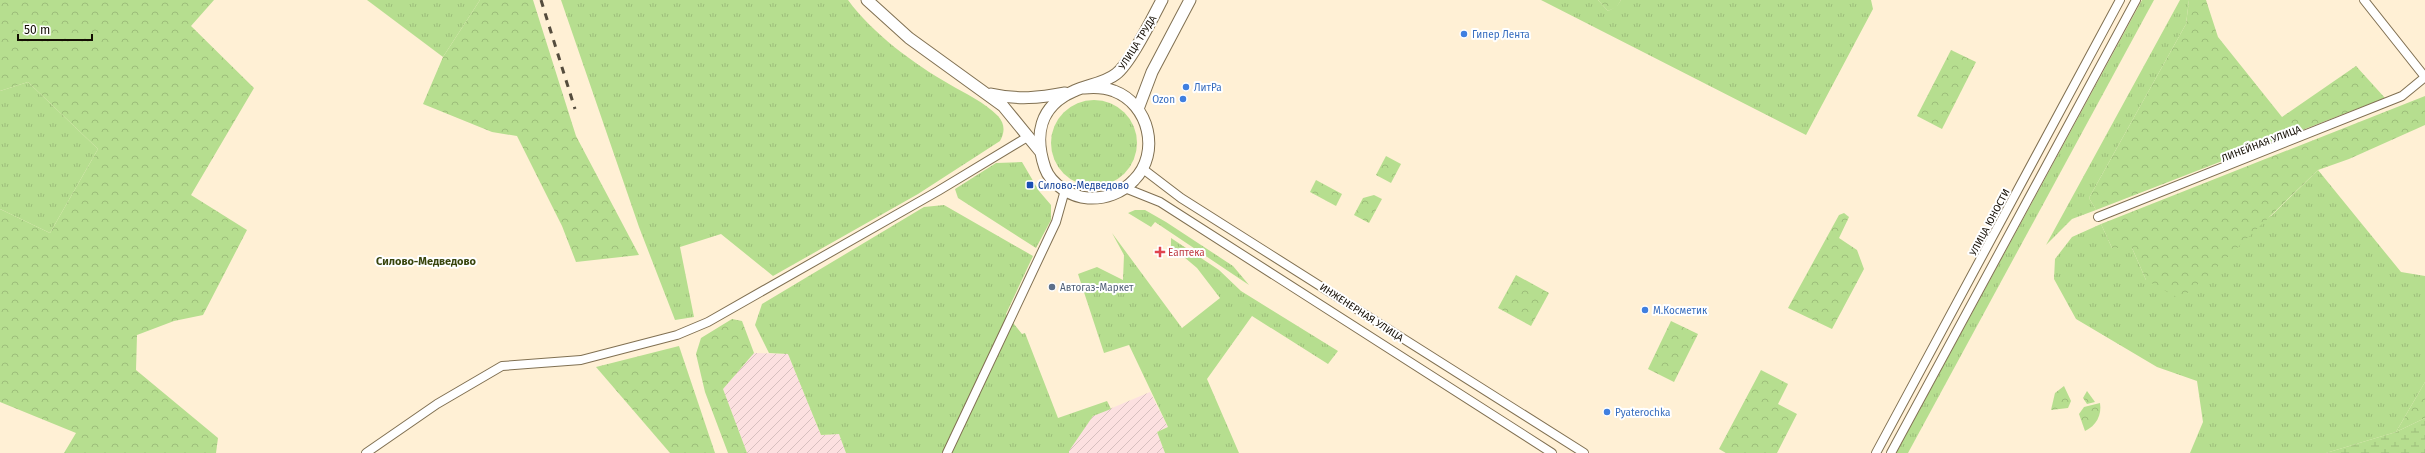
<svg xmlns="http://www.w3.org/2000/svg" width="2425" height="453" viewBox="0 0 2425 453" font-family="'Fira Sans',sans-serif">
<defs>
<pattern id="industrial-furrows" width="10" height="10" patternUnits="userSpaceOnUse"><rect width="10" height="10" fill="#fce0e0"/><path d="M-1 1l2-2M0 10L10 0M9 11l2-2" fill="none" stroke="#d7bfbf"/></pattern>
<pattern id="grass-tufts" width="24" height="20" patternUnits="userSpaceOnUse"><rect width="24" height="20" fill="#b6de8f"/><path d="M3 7l-1-3M5 7V3M7 7l1-3M15 17l-1-3M17 17v-4M19 17l1-3" fill="none" stroke="#9cbd7a"/></pattern>
<pattern id="forest-crowns" width="20" height="18" patternUnits="userSpaceOnUse"><rect width="20" height="18" fill="#b6de8f"/><path d="M2 6a3 3 0 1 1 6 0M12 15a3 3 0 1 1 6 0" fill="none" stroke="#9cbd7a"/></pattern>
<pattern id="wetland-marsh" width="20" height="14" patternUnits="userSpaceOnUse"><rect width="20" height="14" fill="#b6de8f"/><path d="M1 5h8M5 5V1M11 12h8M15 12V8" fill="none" stroke="#9cbd7a"/></pattern>
</defs>
<rect width="100%" height="100%" fill="#fff0d5"/>
<g fill="url(#industrial-furrows)">
<path d="M754,353l34,1 33,81 18,-1 7,19h-99l-24,-64z"/>
<path d="M1150,392l18,35 -11,5 8,21h-96l-1,-2 25,-35z"/>
</g>
<g fill="url(#grass-tufts)">
<path d="M367,0h113l-37,57z"/>
<path d="M561,0h287c24,33 66,64 101,84 17,10 35,18 49,32 7,8 7,16 2,25l-82,53 -145,82 -52,-42 -41,13 14,70 -19,3 -36,-93z"/>
<path d="M1541,0h57l10,11 9,-5 4,-6h250l2,9 -67,126z"/>
<path d="M2142,0h12l-246,453h-12z"/>
<path d="M2180,0h9l-3,24 -97,174 7,12 -24,9 -26,26z"/>
<path d="M28,82l70,67 -48,84 -50,-24v-118z"/>
<circle cx="1094" cy="143" r="43"/>
<path d="M1022,162l17,29 12,14v15l-15,28 -78,-50 -3,-9 41,-26z"/>
<path d="M2318,170l83,102 24,4v106l-29,50 -70,21h-136l13,-31 -6,-41 -40,-14 -81,-48 -22,-40 1,-20 17,-22 29,-13 11,24h20l14,32 125,-64z"/>
<path d="M944,205l89,51 -27,58 16,20 3,-1 33,85 49,-17 4,8 -18,7 -24,35v2h-223l-7,-19 -18,1 -33,-81 -19,-1 -14,-28 7,-21 162,-97z"/>
<path d="M1135,210h10l21,12 67,44 16,19 -94,-63 -4,5 -23,-14z"/>
<path d="M1112,233l70,95 38,-30 -23,-30 -26,-22v-8l48,32 22,21 97,60 -10,13 -76,-48 -45,63 32,74h-74l-8,-21 11,-5 -39,-82 -25,8 -26,-79 19,-7 26,13 1,-25z"/>
</g>
<g fill="url(#forest-crowns)">
<path d="M0,0h214l-23,26 63,62 -63,107 56,35 -44,85 -29,6 -37,14 -1,35 82,68 -2,15h-152l12,-20 -76,-31v-193l50,24 48,-84 -70,-67 -28,9z"/>
<path d="M480,0h53l43,136 63,119 -63,7 -14,-36 -45,-90 -25,-4 -69,-28 20,-47z"/>
<path d="M1598,0h23l-4,7 -9,4z"/>
<path d="M2189,0h17l12,37 64,80 74,-51 29,32 -289,112 -7,-12 97,-174z"/>
<path d="M1951,50l25,12 -34,67 -25,-13z"/>
<path d="M2425,96v29l-76,34 -31,11 -109,105 -29,24 -34,-19 -14,-32h-20l-11,-24z"/>
<path d="M1386,156l15,8 -10,19 -15,-8z"/>
<path d="M1316,180l26,14 -6,12 -26,-14z"/>
<path d="M1374,195l8,4 -13,24 -15,-8 9,-17z"/>
<path d="M1844,213l5,4 -10,21 18,12 7,19 -32,60 -44,-21 51,-93z"/>
<path d="M1516,275l33,18 -18,33 -33,-18z"/>
<path d="M732,319l10,2 12,32 -31,36 24,64h-19l-23,-61 -9,-38 5,-16z"/>
<path d="M1671,321l27,13 -24,48 -26,-13z"/>
<path d="M679,346l36,107h-45l-74,-86z"/>
<path d="M1761,370l27,14 -10,20 19,10 -20,39h-51l-7,-4z"/>
<path d="M2425,382v36l-29,14z"/>
<path d="M2064,386l7,15 -3,7 -17,2 4,-17z"/>
<path d="M2087,391l8,11 -8,2 -4,-6z"/>
<path d="M2100,403c2,12 -4,23 -15,28l-6,-17 5,-7z"/>
</g>
<path fill="url(#wetland-marsh)" d="M2425,418v35h-99l70,-21z"/>
<g fill="none" stroke-linecap="round" stroke-linejoin="round">
<g stroke="#807052" stroke-width="10">
<g id="street">
<path d="M2364,0l61,77"/>
<path d="M1143,169l38,29 403,255"/>
<path d="M1125,188l35,14 392,251"/>
<path d="M2098,217l304,-121 23,-19"/>
<path d="M366,453l71,-49 65,-38 79,-6 96,-25 31,-13 230,-131 91,-55"/>
<path d="M947,453l109,-231 9,-32"/>
<path d="M1876,453l244,-453"/>
<path d="M1891,453l245,-453"/>
</g>
</g>
<g stroke="#807052" stroke-width="13">
<g id="secondary">
<path d="M867,0l42,38 94,68 36,44"/>
<path d="M1084,88c10,-1 20,-1 30,3 35,13 47,62 20,89 -12,13 -29,19 -46,18 -16,-1 -37,-13 -43,-30 -11,-32 -6,-62 29,-77 13,-6 31,-8 42,-17 14,-10 37,-57 46,-74"/>
<path d="M991,94c27,6 48,4 74,-1"/>
<path d="M1138,109l14,-37 38,-72"/>
</g>
</g>
<use href="#street" stroke="#fff" stroke-width="8"/>
<use href="#secondary" stroke="#fff" stroke-width="11"/>
<path stroke="#554c3d" stroke-width="3" stroke-dasharray="7 7" stroke-linecap="butt" d="M541,0l34,109"/>
</g>
<g fill="#3f7fe0" stroke="#fff" stroke-width="1.5">
<circle cx="1464" cy="34" r="4"/>
<circle cx="1186" cy="87" r="4"/>
<circle cx="1183" cy="99" r="4"/>
<circle cx="1645" cy="310" r="4"/>
<circle cx="1607" cy="412" r="4"/>
</g>
<rect fill="#1a4fb4" stroke="#fff" stroke-width="1.5" x="1026" y="181" width="8" height="8" rx="2"/>
<path fill="#e0444e" stroke="#fff" stroke-width="1.5" d="M1158 246h4v4h4v4h-4v4h-4v-4h-4v-4h4z"/>
<circle fill="#5c6f8a" stroke="#fff" stroke-width="1.5" cx="1052" cy="287" r="4"/>
<g text-anchor="middle" stroke-width="4" stroke-linejoin="round" paint-order="stroke">
<g font-size="10" fill="#366cbe" stroke="#fff" text-anchor="start">
<text x="1472" y="38">Гипер Лента</text>
<text x="1194" y="91">ЛитРа</text>
<text x="1175" y="103" text-anchor="end">Ozon</text>
<text x="1653" y="314">М.Косметик</text>
<text x="1615" y="416">Pyaterochka</text>
</g>
<g font-size="10" fill="#130d03" stroke="#fff">
<text transform="translate(1137 42) rotate(-58)" y="4">УЛИЦА ТРУДА</text>
<text transform="translate(2261 143) rotate(-21)" y="4">ЛИНЕЙНАЯ УЛИЦА</text>
<text transform="translate(1989 222) rotate(-62)" y="4">УЛИЦА ЮНОСТИ</text>
<text transform="translate(1362 312) rotate(33)" y="4">ИНЖЕНЕРНАЯ УЛИЦА</text>
</g>
<g font-size="10" fill="#164399" stroke="#fff" text-anchor="start">
<text x="1038" y="189">Силово-Медведово</text>
</g>
<g font-size="10" fill="#be3a42" stroke="#fff" text-anchor="start">
<text x="1168" y="256">Еаптека</text>
</g>
<g font-size="10" fill="#4e5e75" stroke="#fff" text-anchor="start">
<text x="1060" y="291">Автогаз-Маркет</text>
</g>
<g font-size="11" font-weight="bold" fill="#38450d" stroke="#fff">
<text x="426" y="265">Силово-Медведово</text>
</g>
</g>
<path d="M18 34v6h74v-6" fill="none" stroke="#130d03" stroke-width="2"/>
<text x="24" y="34" font-size="12" fill="#130d03" stroke="#ffffff" stroke-width="3" paint-order="stroke">50 m</text>
</svg>
